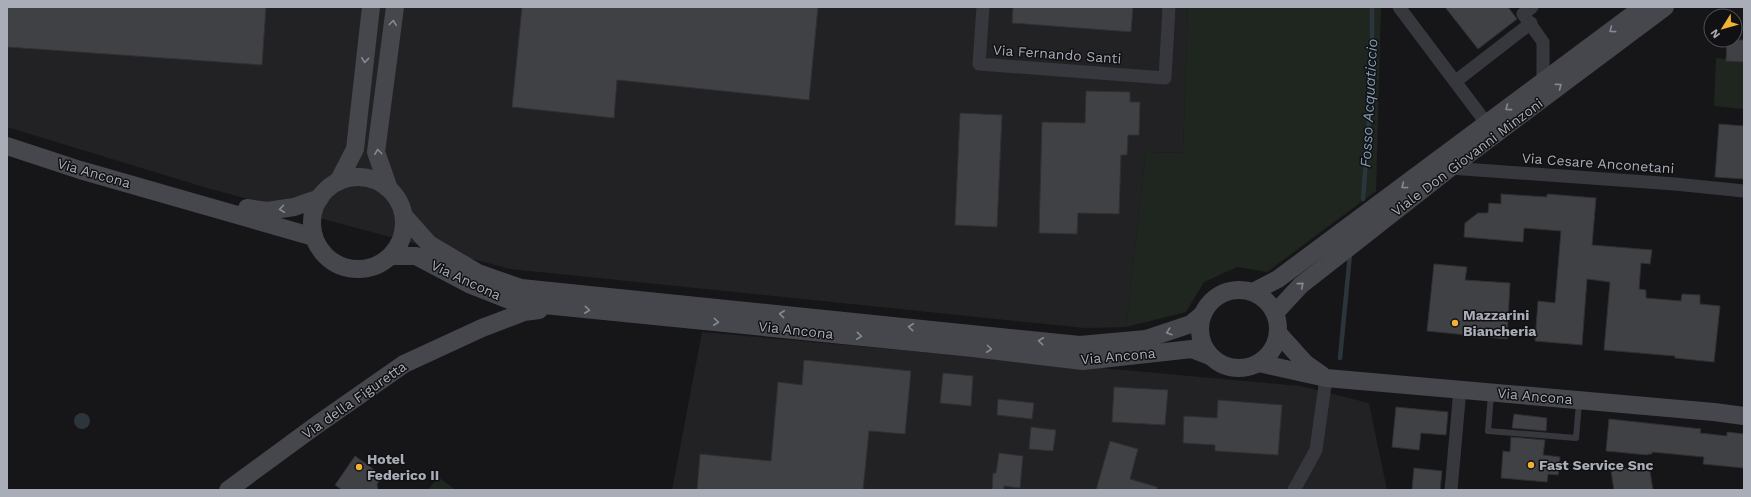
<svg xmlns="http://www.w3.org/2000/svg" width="1751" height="497" viewBox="0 0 1751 497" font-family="'Work Sans',sans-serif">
<rect width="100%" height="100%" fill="#161618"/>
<g fill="#222225">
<path d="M7,7h1181l-5,146 -37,-1 -20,175 -41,1 -575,-59 -303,-81 -200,-61z"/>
<path d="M702,332l599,54 68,17 18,87h-715z"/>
</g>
<g fill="#1e261f">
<path d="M1188,7h193l-5,184 -109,81 -30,-5 -33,15 -18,30 -60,15 20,-175 37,1z"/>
<path d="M1716,58l28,3v48l-30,-3z"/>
<path d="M438,477l18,13h-28z"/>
</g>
<circle fill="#2c353c" cx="82" cy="421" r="8"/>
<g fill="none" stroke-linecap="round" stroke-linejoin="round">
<g stroke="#2c353c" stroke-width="4.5">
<path d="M1363,199l9,-118v-74"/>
<path d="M1340,358l10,-104"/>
</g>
</g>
<g fill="#404145" stroke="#303034">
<path d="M7,7h259l-4,58 -255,-18z"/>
<path d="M522,7h296l-9,93 -192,-20 -3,38 -102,-11z"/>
<path d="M1013,7h120l-2,25 -119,-9z"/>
<path d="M1445,7h63l9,12 -39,30z"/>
<path d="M1727,40h17v22l-18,-1z"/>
<path d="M1086,91l44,1v10h10l-1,33h-11l-1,20h-6l-2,59 -41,-1 -1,21 -38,-1 3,-111 43,1z"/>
<path d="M960,113l42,2 -5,112 -42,-2z"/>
<path d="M1719,124l25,2v53l-29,-2z"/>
<path d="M1501,194l46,3v-3l49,4 -4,47 60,5 -2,14 -9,-1 -2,26 7,1v8l35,3 1,-7 18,1v9l20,2 -6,56 -39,-4v-2l-71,-6 6,-68 -23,-3 -5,66 -47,-4 3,-40 17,2 6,-72 -37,-3 -1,14 -59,-5 1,-14 13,-10h10l1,-10 12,1z"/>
<path d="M1434,264l33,3 -2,13 45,3 -3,56 -80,-8z"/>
<path d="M804,360l107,11 -6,63 -36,-3 -6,59h-166l3,-36 71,7 7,-79 24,3z"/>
<path d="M943,373l30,3 -2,30 -31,-3z"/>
<path d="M1114,387l54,3 -3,35 -53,-3z"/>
<path d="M998,399l36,4 -2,16 -35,-4z"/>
<path d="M1218,400l64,5 -4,50 -63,-4v-6l-32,-2 1,-27 33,2z"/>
<path d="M1396,407l52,5 -2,23 -25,-2 -2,17 -27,-3z"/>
<path d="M1514,414l33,4 -1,13 -34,-3z"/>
<path d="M1609,419l92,10 -1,4 27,3v-4l17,2v34l-41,-4 1,-7 -52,-5v2h-4v1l-42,-4z"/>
<path d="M1031,427l25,3 -3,21 -24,-2z"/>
<path d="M1511,437l34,3 -2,15 17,2 -2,18 -10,-1 -1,8 -46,-4 2,-27 7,1z"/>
<path d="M1110,441l28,8 -8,30 27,8v3h-61z"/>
<path d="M999,453l24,3 -3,32 -16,-2v4h-12l1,-17h3z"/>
<path d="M355,456l28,20 -6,8 1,6h-36l-7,-5z"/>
<path d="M1649,465l4,25h-39l-3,-19z"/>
<path d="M1414,468l28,3 -2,19h-28z"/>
</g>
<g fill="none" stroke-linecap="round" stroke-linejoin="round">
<path stroke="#37383d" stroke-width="6" d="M1491,394l-3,37 88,7 3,-35"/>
<g stroke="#37383d" stroke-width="13">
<path d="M983,7l-4,57 186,14 4,-71"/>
<path d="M1399,7l88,117"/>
<path d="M1532,7l-9,7 20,28v40"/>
<path d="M1456,81l75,-58"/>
<path d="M1450,168l225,16 69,7"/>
<path d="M1294,490l22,-40 10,-72"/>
<path d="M1451,490l9,-101"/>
</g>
<g stroke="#45474d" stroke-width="18">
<path d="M7,146l73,24 234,67"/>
<circle cx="358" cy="223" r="46"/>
<path d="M338,182l17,-33 16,-142"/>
<path d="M389,189l-13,-37 19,-145"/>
<path d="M247,208l20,3 27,-4 26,-9"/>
<path d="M404,216l25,28 49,29 43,15 559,57 66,-6 45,-15 12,-10"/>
<path d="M391,256h25l55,29 43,17 459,46 110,13 109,-12 18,7"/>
<circle cx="1239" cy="329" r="39"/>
<path d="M1253,292l25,-13 365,-272"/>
<path d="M1275,313l26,-28 149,-117 215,-161"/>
<path d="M1278,333l27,30 17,12"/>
<path d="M1259,363l67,15 388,34 30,4"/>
<path d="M228,490l90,-66 86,-60 78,-36 42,-16 15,-2"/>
</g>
</g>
<defs><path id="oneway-chevron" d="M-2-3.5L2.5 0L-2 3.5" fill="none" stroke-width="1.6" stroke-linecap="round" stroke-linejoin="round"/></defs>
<g stroke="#858993">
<use href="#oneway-chevron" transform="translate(393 23) rotate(-83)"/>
<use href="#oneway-chevron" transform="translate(1612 30) rotate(143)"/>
<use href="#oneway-chevron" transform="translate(365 60) rotate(96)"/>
<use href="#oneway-chevron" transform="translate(1559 86) rotate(-37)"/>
<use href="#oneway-chevron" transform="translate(1508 108) rotate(143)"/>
<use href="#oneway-chevron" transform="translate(378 152) rotate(-97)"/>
<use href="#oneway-chevron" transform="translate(1404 186) rotate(143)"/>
<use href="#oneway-chevron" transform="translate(282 209) rotate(172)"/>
<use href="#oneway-chevron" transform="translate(1301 285) rotate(-40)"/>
<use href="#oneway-chevron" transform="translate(587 310) rotate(6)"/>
<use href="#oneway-chevron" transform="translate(782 314) rotate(-174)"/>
<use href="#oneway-chevron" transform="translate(716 322) rotate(6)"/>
<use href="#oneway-chevron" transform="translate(911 327) rotate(-174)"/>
<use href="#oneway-chevron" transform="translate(1169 332) rotate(161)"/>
<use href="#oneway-chevron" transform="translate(859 336) rotate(6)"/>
<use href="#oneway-chevron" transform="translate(1041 341) rotate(-174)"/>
<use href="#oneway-chevron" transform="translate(989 349) rotate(7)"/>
</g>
<g fill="#f2b134" stroke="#111113" stroke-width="1.5">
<circle cx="1455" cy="323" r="4"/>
<circle cx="1531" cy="465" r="4"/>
<circle cx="359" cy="467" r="4"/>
</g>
<g text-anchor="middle" stroke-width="3" stroke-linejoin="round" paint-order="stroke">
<g font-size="14" fill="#a8adb8" stroke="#111113">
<text transform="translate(1057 54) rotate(4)" y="5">Via Fernando Santi</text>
<text transform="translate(1467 157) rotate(-37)" y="5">Viale Don Giovanni Minzoni</text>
<text transform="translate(1598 163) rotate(4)" y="5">Via Cesare Anconetani</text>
<text transform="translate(94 173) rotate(16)" y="5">Via Ancona</text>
<text transform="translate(466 280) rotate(25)" y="5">Via Ancona</text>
<text transform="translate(796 330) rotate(6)" y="5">Via Ancona</text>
<text transform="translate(1118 356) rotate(-5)" y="5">Via Ancona</text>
<text transform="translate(1535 396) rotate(5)" y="5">Via Ancona</text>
<text transform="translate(354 400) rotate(-35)" y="5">Via della Figuretta</text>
</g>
<g font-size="14" font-weight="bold" fill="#a8adb8" stroke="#111113" text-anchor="start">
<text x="1463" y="320">Mazzarini<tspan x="1463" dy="16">Biancheria</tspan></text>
<text x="367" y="464">Hotel<tspan x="367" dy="16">Federico II</tspan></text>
<text x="1539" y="470">Fast Service Snc</text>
</g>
<g font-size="15" font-style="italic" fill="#7f9bb3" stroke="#111113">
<text transform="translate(1369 103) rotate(-87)" y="5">Fosso Acquaticcio</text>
</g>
</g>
<rect width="1751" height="497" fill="none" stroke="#a8adb8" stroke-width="16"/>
<g transform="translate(1723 28) rotate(233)"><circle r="19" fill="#111113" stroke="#4d4f55"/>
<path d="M0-3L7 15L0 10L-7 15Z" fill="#f2b134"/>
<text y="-6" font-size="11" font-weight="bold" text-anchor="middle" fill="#a8adb8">N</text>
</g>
</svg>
